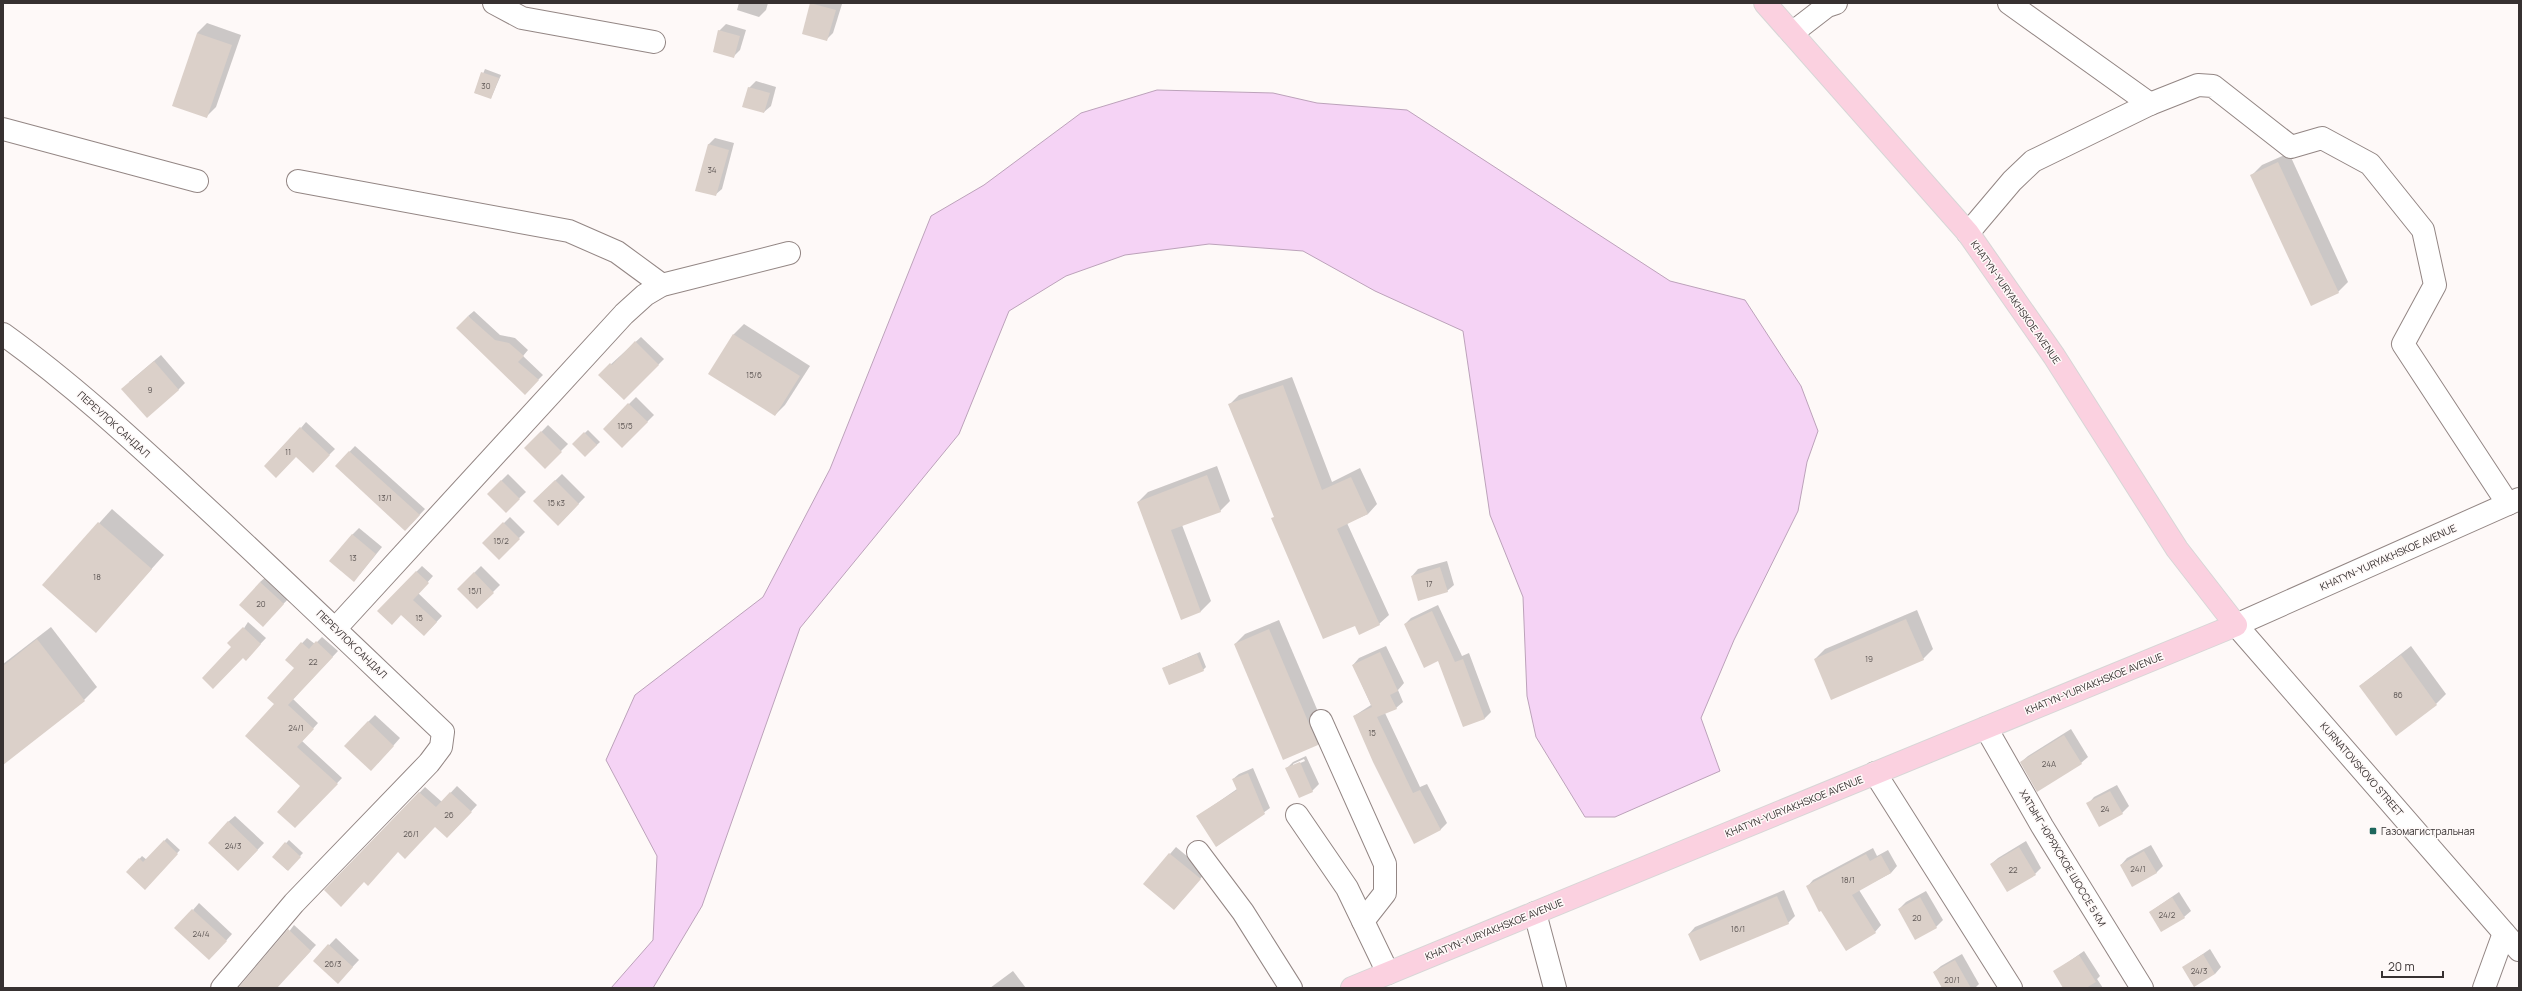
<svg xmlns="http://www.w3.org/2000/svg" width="2522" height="991" viewBox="0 0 2522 991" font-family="Manrope,sans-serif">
<rect width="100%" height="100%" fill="#fef9f8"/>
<path fill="#f5d3f5" stroke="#bca2ba" d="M1157,90l116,3 44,10 90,7 263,171 75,19 56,86 17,45 -11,31 -9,49 -64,129 -33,78 19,53 -105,46h-30l-49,-80 -9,-41 -4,-99 -33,-82 -27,-184 -88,-40 -72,-40 -94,-7 -84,11 -59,21 -57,35 -50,123 -159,194 -98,278 -49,82h-42l42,-48 4,-84 -51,-96 29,-65 128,-98 67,-128 101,-253 53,-31 97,-72z"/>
<g fill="#0003" fill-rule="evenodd">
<path d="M739,3h29l-2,7 -7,7 -22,-7z"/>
<path d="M811,4h31l-9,29 -6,6z"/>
<path d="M207,23l34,12 -25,72 -10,10 -9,-84z"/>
<path d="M726,24l20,6 -6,20 -6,6 -15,-25z"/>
<path d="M485,69l16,6 -10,23 -16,-5z"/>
<path d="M756,81l20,6 -5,19 -7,6 -15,-24z"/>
<path d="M715,138l19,5 -12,46 -7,6 -7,-50z"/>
<path d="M2289,153l59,129 -10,10 -86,-117 10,-10z"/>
<path d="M474,311l26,24 15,3 13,12 -5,6 20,19 -18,18 -57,-77z"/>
<path d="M744,324l66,42 -25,39 -10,10 -65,-42 24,-39z"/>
<path d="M641,337l23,22 -40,40 -25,-24z"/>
<path d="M161,355l24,28 -7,7 -49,-8z"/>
<path d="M1292,377l40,105 28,-14 17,36 -9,10 -21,9 42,92 -10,9h-24l-126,-219 10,-10z"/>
<path d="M636,397l18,18 -32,32 -18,-18z"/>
<path d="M306,422l29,27 -17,17 -17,-38z"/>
<path d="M548,425l20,19 -23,23 -19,-19z"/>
<path d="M588,430l12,12 -15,14 -12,-12z"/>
<path d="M355,446l70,63 -14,15 -75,-58z"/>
<path d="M1217,466l13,35 -10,10 -38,14 29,76 -10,10 -20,7 -43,-116 10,-10z"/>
<path d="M508,474l18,18 -20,19 -18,-17z"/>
<path d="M562,474l23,23 -27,28 -24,-24z"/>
<path d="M112,509l52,46 -68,76 -53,-46z"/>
<path d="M510,517l15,15 -26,26 -15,-15z"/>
<path d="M359,528l23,19 -22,27 -8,-39z"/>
<path d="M1447,561l7,24 -7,6 -35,-15 6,-7z"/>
<path d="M422,566l11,10 -15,17 24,23 -12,13 -29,-15 -23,-3z"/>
<path d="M481,566l19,19 -23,23 -19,-19z"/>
<path d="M267,576l23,21 -21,22 -9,-37z"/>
<path d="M1438,605l24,51 7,-3 22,59 -6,6 -21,8 -25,-66 -34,-36 6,-6z"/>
<path d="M1917,610l16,39 -10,10h-108l10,-10z"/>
<path d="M1279,620l49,115 -10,10 -83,-101 10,-10z"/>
<path d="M248,622l18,16 -15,16 -19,-7z"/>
<path d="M51,627l46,60 -13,13 -81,63v-99z"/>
<path d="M322,637l16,14 -45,48 25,24 -16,18 40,37 -47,49 6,-41 -25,-82 20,-36 -10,-8 21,-22 8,6z"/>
<path d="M1386,646l18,37 -6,7 5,12 -7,6 -11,5 35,74 7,-3 20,39 -7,7 -86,-114 17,-11 -18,-40 6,-7z"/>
<path d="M2411,646l35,48 -10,10 -76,-18z"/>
<path d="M1200,652l6,15 -3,3 -40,-2z"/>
<path d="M375,715l25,23 -22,25 -10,-41z"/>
<path d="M2071,729l17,28 -7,6 -60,-1 7,-6z"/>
<path d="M1306,756l13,28 -7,7 -25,-23 6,-6zM1304,759l1,2 -12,5v-2z"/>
<path d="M1253,768l17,40 -53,38 -19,-30 39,-27 -4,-10 6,-5z"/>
<path d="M2117,785l12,21 -7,7 -34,-9 6,-7z"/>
<path d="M457,786l20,19 -24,26 -18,-6 -37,26 -34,30 -39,9 100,-103 17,15z"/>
<path d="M235,816l29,27 -19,20 -17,-41z"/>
<path d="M167,838l13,12 -35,38 -17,-16 14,-16 5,4z"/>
<path d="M289,840l14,13 -16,17 -14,-13z"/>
<path d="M2026,841l15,27 -6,6 -44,-10 7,-6z"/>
<path d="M2151,845l12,21 -7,7 -35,-8 6,-7z"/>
<path d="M1176,847l30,25 -32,37 -30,-25z"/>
<path d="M1873,848l4,8 11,-6 9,16 -6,7 -32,17 22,35 -6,7 -53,-22 -15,-23 6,-7z"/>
<path d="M1784,890l11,26 -7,7 -99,11 6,-7z"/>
<path d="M1926,891l17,29 -7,7 -37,-18 7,-7z"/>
<path d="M2179,892l12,19 -7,6 -34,-5z"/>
<path d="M199,903l33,31 -16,18 -23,-42z"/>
<path d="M294,925l22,20 -40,43h-29z"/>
<path d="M336,938l23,22 -15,16 -30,-15z"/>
<path d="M2210,949l11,18 -6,7 -31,-7z"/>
<path d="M2084,951l16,25 -3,3 6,9h-38l-11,-16z"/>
<path d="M1962,954l17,30 -4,4h-32l-9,-16 7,-6z"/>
<path d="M1013,971l13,17h-36z"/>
</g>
<g fill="#dbd0c9">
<path d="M810,3l26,7 -9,31 -25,-7z"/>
<path d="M718,30l22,6 -6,22 -21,-6z"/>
<path d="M197,33l35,12 -25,73 -35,-12z"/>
<path d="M481,72l18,6 -8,21 -17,-6z"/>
<path d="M748,87l22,6 -6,20 -22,-6z"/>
<path d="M708,144l21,6 -13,46 -21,-5z"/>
<path d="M2278,162l61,131 -28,13 -61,-131z"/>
<path d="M468,316l27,24 14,3 15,13 -6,6 21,18 -14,15 -69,-67z"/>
<path d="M733,334l67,42 -25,40 -67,-42z"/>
<path d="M635,341l24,24 -35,35 -26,-25 12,-12 2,2z"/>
<path d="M154,361l25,29 -32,28 -26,-29z"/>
<path d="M1283,385l39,105 29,-13 17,37 -31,15 43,96 -21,10 -4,-9 -32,13 -52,-121 3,-1 -46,-113z"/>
<path d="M628,403l20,19 -26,26 -19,-19z"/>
<path d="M300,427l30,28 -17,18 -17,-16 -20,21 -12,-12z"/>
<path d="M541,431l21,21 -17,17 -21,-21z"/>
<path d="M584,432l13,13 -12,12 -13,-13z"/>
<path d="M349,451l71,64 -15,16 -70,-65z"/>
<path d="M1207,475l14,37 -50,18 30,82 -20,8 -44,-118z"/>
<path d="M501,480l19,19 -14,14 -19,-19z"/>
<path d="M555,480l24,24 -21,22 -25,-25z"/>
<path d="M98,522l54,47 -56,64 -54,-48z"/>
<path d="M503,522l17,17 -21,21 -17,-17z"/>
<path d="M352,534l24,20 -22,28 -25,-21z"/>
<path d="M1440,567l8,25 -30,9 -7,-25z"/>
<path d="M416,571l13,12 -16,17 24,22 -13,14 -23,-21 -9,10 -15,-14z"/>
<path d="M474,572l20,21 -17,16 -20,-20z"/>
<path d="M260,582l24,22 -21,23 -24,-22z"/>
<path d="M1432,611l23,51 8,-3 22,60 -22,8 -25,-66 -14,7 -20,-44z"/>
<path d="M1906,619l18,41 -93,40 -17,-41z"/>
<path d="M243,627l18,17 -15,17 -3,-3 -30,31 -11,-11 29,-31 -4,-4z"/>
<path d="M1269,629l49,116 -35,15 -49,-116z"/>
<path d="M37,639l48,62 -82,64v-99z"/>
<path d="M316,641l17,16 -45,48 26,24 -17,18 41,37 -43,44 -18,-16 23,-26 -55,-50 29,-32 -7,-6 27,-30 -9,-8 16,-18 8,7z"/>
<path d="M1380,652l18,39 -8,4 7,14 -20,8 36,76 7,-3 21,40 -27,14 -41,-82 -20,-46 19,-9 -20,-42z"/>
<path d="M1197,654l7,17 -35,14 -7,-17z"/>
<path d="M2401,655l36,50 -41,31 -37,-50z"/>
<path d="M368,721l26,25 -23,25 -27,-25z"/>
<path d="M2064,735l18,29 -45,28 -17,-30z"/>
<path d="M1300,762l13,30 -14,6 -14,-30z"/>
<path d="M1248,773l17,41 -49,33 -20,-31 41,-26 -5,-11z"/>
<path d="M2110,791l13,23 -24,13 -13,-24z"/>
<path d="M419,792l17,15 14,-15 22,20 -25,26 -12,-11 -30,32 -7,-7 -30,34 -4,-4 -23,25 -17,-17z"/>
<path d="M228,821l30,29 -20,21 -30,-28z"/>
<path d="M164,840l14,14 -33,36 -19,-18 13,-14 4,4z"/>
<path d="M285,842l16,15 -13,14 -16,-14z"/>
<path d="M2019,847l17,28 -29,17 -17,-28z"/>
<path d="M2144,851l13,22 -25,14 -12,-22z"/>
<path d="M1169,853l32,26 -27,31 -31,-26z"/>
<path d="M1866,854l4,7 11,-6 10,18 -39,22 24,38 -30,18 -25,-40 -2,1 -13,-26z"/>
<path d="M1777,896l12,28 -89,37 -12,-27z"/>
<path d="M1920,897l17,31 -22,12 -17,-31z"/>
<path d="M2172,897l13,21 -24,14 -12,-20z"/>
<path d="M192,909l35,32 -18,19 -35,-32z"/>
<path d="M288,929l23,22 -34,37h-39z"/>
<path d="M328,944l25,23 -15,17 -25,-23z"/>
<path d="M2203,954l12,20 -21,13 -12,-20z"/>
<path d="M2079,955l17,27 -10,6h-23l-10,-17z"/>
<path d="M1955,960l16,28h-29l-9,-16z"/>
</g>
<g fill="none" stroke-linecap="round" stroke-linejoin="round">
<g stroke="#938684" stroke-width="24">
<g id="minor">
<path d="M494,3l28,15 132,24"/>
<path d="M2009,3l141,101"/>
<path d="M1792,33l35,-27 9,-3"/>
<path d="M3,129l194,52"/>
<path d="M298,181l271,50 48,21 45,33"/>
<path d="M1968,233l44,-52 21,-20 117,-57 48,-19 15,1 78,61 31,-9 48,26 53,66 12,55 -32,59 105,160"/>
<path d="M3,334c71,51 134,110 198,169 82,76 162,153 242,229l-2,15 -12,16 -135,140 -72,85"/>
<path d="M2519,499l-283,126 283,325"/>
<path d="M336,628l288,-314 21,-19 17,-10 127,-32"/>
<path d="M1321,721l64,143v29l-22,28"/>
<path d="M1986,728l56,98 100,162"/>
<path d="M1875,773l136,215"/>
<path d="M1297,815l50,73 41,85"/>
<path d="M1198,852l45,60 48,76"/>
<path d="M1535,913l20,75"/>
<path d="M2484,988l20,-55"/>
</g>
</g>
<g stroke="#d7d6d6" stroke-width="24">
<path id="major" d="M1352,988l884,-363 -59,-76 -123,-193 -86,-123 -203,-230"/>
</g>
<use href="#minor" stroke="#fff" stroke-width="22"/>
<use href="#major" stroke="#fbd1e0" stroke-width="22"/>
</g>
<rect fill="#1e675d" stroke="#fef9f8" stroke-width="1.5" x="2369" y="827" width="8" height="8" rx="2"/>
<g text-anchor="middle" stroke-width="3" stroke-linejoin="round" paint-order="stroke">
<g font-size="8" fill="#605957">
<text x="486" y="89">30</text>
<text x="712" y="173">34</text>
<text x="754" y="378">15/6</text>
<text x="150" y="393">9</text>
<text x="625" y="429">15/5</text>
<text x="288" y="455">11</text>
<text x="385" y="501">13/1</text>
<text x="556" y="506">15 к3</text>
<text x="501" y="544">15/2</text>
<text x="353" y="561">13</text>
<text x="97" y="580">18</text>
<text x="1429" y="587">17</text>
<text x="475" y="594">15/1</text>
<text x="261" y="607">20</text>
<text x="419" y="621">15</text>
<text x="1869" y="662">19</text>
<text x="313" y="665">22</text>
<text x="2398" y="698">86</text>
<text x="296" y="731">24/1</text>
<text x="1372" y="736">15</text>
<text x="2049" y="767">24А</text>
<text x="2105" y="812">24</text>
<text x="449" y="818">26</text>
<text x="411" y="837">26/1</text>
<text x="233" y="849">24/3</text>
<text x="2138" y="872">24/1</text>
<text x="2013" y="873">22</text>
<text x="1848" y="883">18/1</text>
<text x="2167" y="918">24/2</text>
<text x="1917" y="921">20</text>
<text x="1738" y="932">16/1</text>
<text x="201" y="937">24/4</text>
<text x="333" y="967">26/3</text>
<text x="2199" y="974">24/3</text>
<text x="1952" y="983">20/1</text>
</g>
<g font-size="10" fill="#373131" stroke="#fef9f8">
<text transform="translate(2016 302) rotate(55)" y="4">KHATYN-YURYAKHSKOE AVENUE</text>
<text transform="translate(114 424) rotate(42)" y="4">ПЕРЕУЛОК САНДАЛ</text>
<text transform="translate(2388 557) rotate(-24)" y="4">KHATYN-YURYAKHSKOE AVENUE</text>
<text transform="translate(352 644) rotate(44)" y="4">ПЕРЕУЛОК САНДАЛ</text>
<text transform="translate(2094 683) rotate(-22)" y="4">KHATYN-YURYAKHSKOE AVENUE</text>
<text transform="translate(2362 769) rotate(49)" y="4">KURNATOVSKOVO STREET</text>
<text transform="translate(1794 806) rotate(-22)" y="4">KHATYN-YURYAKHSKOE AVENUE</text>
<text transform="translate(2063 858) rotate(59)" y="4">ХАТЫНГ-ЮРЯХСКОЕ ШОССЕ 5 КМ</text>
<text transform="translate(1494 929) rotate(-22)" y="4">KHATYN-YURYAKHSKOE AVENUE</text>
</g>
<g font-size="10" fill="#373131" stroke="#fef9f8" text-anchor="start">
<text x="2381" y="835">Газомагистральная</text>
</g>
</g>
<rect width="2522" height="991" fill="none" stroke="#373131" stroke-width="8"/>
<path d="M2382 971v6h61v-6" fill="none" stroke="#373131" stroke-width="2"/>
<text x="2388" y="971" font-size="12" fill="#373131" stroke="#fef9f8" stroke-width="3" paint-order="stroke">20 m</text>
</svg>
